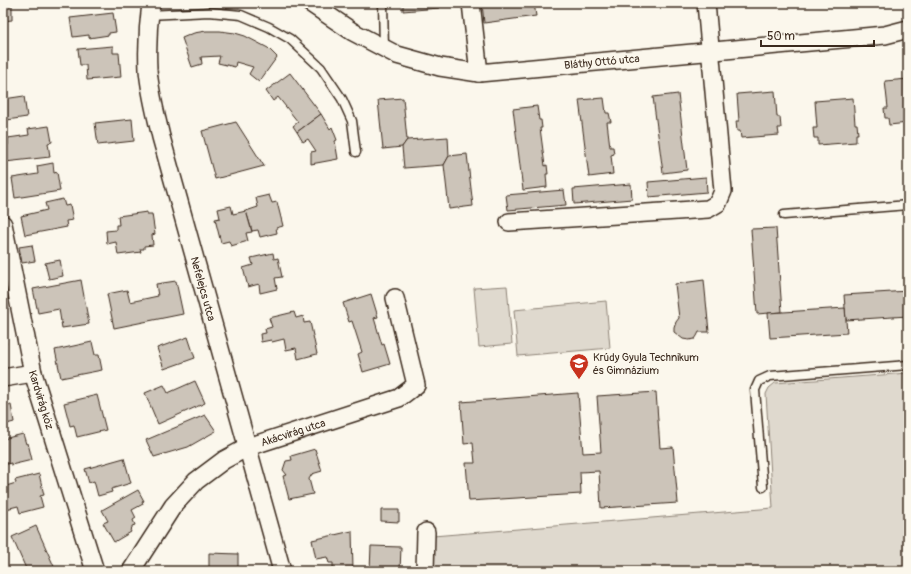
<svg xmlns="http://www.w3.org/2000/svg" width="911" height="574" viewBox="0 0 911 574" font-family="Pangolin,sans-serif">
<rect width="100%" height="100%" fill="#fbf7ec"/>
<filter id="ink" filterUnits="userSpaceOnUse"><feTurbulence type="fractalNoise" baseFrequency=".025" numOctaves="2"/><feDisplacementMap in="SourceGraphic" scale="8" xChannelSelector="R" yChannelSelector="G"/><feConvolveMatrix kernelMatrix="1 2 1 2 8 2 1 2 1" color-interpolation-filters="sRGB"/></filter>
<g filter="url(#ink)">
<g fill="#dfd9ce" stroke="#8d8276">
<path d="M507,286l5,58 -33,3 -5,-59z"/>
<path d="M606,301l4,47 -92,8 -4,-46z"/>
<path d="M908,373v198h-477l2,-35 340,-28 -7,-114 3,-6 6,-5z"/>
</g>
<g fill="#ccc4b9" stroke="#3b2a1e">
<path d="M3,3h9v17l-9,1z"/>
<path d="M403,3h36v5l-36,3z"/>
<path d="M482,3h52l2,13 -52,7z"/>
<path d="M625,3h47l-47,4z"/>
<path d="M113,13l3,19 -7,1v2l-20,3v-3l-16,2 -3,-19z"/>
<path d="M206,31h14l15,2 10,3 23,12 9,9 -18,25 -10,-8 4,-7 -17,-5 -1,5 -17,-4 2,-7 -19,1 1,7 -10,3 -10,-29 12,-5z"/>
<path d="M113,46v7h6l2,24 -34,3 -1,-15h-6l-2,-16z"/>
<path d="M290,73l31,41 -24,18 -4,-6 5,-4 -20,-25 -5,4 -7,-10z"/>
<path d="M908,79v44l-19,2 -1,-7h-3l-1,-10h4l-3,-27z"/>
<path d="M775,91l2,26h3l1,11h-3l1,7 -38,3 -1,-7h-3l-1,-10h3l-2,-27z"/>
<path d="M678,94l9,76 -24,3 -10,-76z"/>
<path d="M24,96l3,21 -20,3 -3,-21z"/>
<path d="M403,98l4,42 -5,7 -19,2 -5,-49z"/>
<path d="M604,98l2,15h3l2,9h-4l3,25h3l1,7 -3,1 2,19 -24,3 -10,-77z"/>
<path d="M853,98l2,26h2l1,10h-2v8l-38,3v-7h-4l-1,-10h4l-2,-27z"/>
<path d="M537,106l2,14h2l1,8h-2l5,38 2,-1 1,9h-2l1,13 -24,3 -10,-81z"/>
<path d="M321,114l9,15 2,-2 5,13 -2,1 3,18 -27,5v-12l5,-1 -8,-12 -5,3 -6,-10z"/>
<path d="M132,119l2,22 -36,4 -3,-22z"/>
<path d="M236,122l28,44 -49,13 -13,-48z"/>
<path d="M49,126l3,16 -4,1 2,14 -45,5 -2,-17h5v-7l21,-3 -1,-6z"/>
<path d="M448,137l1,19 -5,9 -40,3 -2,-21 5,-7z"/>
<path d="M467,154l6,52 -24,3 -5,-44 5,-9z"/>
<path d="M53,163l1,10 3,-1 3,19 -45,7 -3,-20 26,-4 -1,-8z"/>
<path d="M706,177l1,15 -58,5 -1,-15z"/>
<path d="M631,184l1,15 -58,5 -1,-15z"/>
<path d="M564,190l2,15 -58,5 -2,-15z"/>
<path d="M269,195l3,8 5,-1 6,24 -7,2 1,5 -17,4 -2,-7 -6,1 -6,-20 12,-4 -2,-9z"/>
<path d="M63,199l2,7 5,-1 3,15 -7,1 1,6 -42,8 -4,-19 26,-6 -2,-7z"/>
<path d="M231,206l2,8 13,-3 6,21 -6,1 2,8 -17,5 -2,-5 -8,2 -6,-24 5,-1 -2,-9z"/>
<path d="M147,212v2h5l3,20 -3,1 1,10 -9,1v3h-4l1,3 -23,3 -2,-13 -9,2 -1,-13 10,-1v-5h3l-1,-9z"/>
<path d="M776,228l6,84 -25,2 -6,-85z"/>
<path d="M32,245l3,16 -13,2 -3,-16z"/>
<path d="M273,253l1,6 4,-1 4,19 -7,1 2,11 -17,4 -1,-9 -11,3 -5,-19 10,-3 -2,-7z"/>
<path d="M60,260l3,16 -14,3 -4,-16z"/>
<path d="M81,280l8,44 -27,4 -3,-19 -21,4 -5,-24z"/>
<path d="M704,280l5,52h-10l-2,4 -2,3 -6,1 -6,-1 -9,-7v-4l2,-6 3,-4 -4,-34z"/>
<path d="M176,281l7,33 -69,14 -7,-34 20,-4 3,12 28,-6 -2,-12z"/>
<path d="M908,291v25l-62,4 -2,-25z"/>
<path d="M371,294l7,23 -4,1 8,27 2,-1 6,20 -27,8 -5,-18 4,-2 -10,-31 -3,1 -6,-19z"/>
<path d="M845,308l2,25 -77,5 -2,-25z"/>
<path d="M294,312l2,6 7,-2 1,7 6,-1 7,32 -19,5 -2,-11 -10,2 -2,-11 -12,3 -1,-2 -10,2 -1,-8 6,-1 -1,-4 7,-2 -3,-9z"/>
<path d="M3,331l3,13 -3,1z"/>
<path d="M188,337l7,21 -31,11 -7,-21z"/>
<path d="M92,342l3,13h4l3,15 -41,8 -6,-28z"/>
<path d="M195,381l10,22 -47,21 -13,-31 19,-8 4,8z"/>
<path d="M656,392l4,56 13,-1 5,56 -77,5 -2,-37 -19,1 1,22 -112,7 -3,-38h9l-2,-20 -9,1 -3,-42 117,-9 5,60 18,-1 -4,-56z"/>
<path d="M97,395l9,35 -29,7 -3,-12 -4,1 -6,-23z"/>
<path d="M11,405l3,17 -11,3v-19z"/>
<path d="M205,415l11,16 -28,16 -34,10 -8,-17z"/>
<path d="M23,434l3,10 2,-1 4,17 -21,5v-2l-8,2v-26z"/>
<path d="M315,449l7,22 -10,3 -3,5 4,15 -24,5 -6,-23 4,-1 -4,-5 3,-9 6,-1 -1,-4z"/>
<path d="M124,458l7,25 -20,6 1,3 -14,4 -4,-15 -5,2 -4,-14z"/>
<path d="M39,474l5,21 -4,1 3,11 -23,6 -2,-7 -12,3 -3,-12v-10l13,-4 -1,-3z"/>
<path d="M138,490l6,11 -2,1 1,2 -11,6 4,8 -3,2 2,5 -3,1v2l-2,2 1,2 -17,10 -11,-19 5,-2 -6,-11z"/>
<path d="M381,510h18v12l-18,-1z"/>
<path d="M36,526l20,45h-29l-15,-34z"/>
<path d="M352,531l1,39 -20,1v-8h-4l-2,-6 -11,2 -4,-19z"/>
<path d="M371,546l30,1 -1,24h-30z"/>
<path d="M209,553l29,1v17h-29z"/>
</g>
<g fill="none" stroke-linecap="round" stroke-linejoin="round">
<g stroke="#3b2a1e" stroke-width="11">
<g id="service">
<path d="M383,3l1,45"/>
<path d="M149,15l60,-3 32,3 28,12 21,12 31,29 21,31 10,22 4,31"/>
<path d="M784,215l124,-10"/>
<path d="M763,487l-8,-97 4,-9 11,-5 138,-11"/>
</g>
</g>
<g stroke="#3b2a1e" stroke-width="20">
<g id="minor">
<path id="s1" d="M151,3c-3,22 -4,45 -3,67 2,23 8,45 13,67l121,434"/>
<path id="s2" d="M310,3l43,29 44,23 43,12 39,6 406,-38 23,-6"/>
<path d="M471,3l8,70"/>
<path d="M509,222l199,-13 10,-6 5,-12 -17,-188"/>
<path id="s3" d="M3,224l30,149 62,198"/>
<path d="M3,378l30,-5"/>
<path id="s4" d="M131,571l42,-65 23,-25 28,-21 24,-13 151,-49 17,-13 -21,-87"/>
<path d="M425,571l1,-39"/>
</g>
</g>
<use href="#service" stroke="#fbf7ec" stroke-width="8"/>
<use href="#minor" stroke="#fbf7ec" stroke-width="17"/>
</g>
</g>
<defs>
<g id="school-pin" transform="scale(1)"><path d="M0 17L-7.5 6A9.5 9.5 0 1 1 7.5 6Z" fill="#c8321e" stroke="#fbf7ec"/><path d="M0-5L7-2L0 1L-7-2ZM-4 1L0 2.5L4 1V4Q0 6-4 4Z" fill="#fff"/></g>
</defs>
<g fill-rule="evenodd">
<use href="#school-pin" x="579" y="363"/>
</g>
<g text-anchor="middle" stroke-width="3.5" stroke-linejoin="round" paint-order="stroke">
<g font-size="11" fill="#3b2a1e" stroke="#fbf7ec">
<text dy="4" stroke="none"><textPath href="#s2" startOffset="309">Bláthy Ottó utca</textPath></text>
<text dy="4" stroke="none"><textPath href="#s1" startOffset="293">Nefelejcs utca</textPath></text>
<text dy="4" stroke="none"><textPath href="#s3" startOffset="180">Kardvirág köz</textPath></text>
<text dy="4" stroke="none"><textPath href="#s4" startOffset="221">Akácvirág utca</textPath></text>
</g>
<g font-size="11" fill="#3b2a1e" stroke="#fbf7ec" text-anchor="start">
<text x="593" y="361">Krúdy Gyula Technikum<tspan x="593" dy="13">és Gimnázium</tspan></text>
</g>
</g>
<rect width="911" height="574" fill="none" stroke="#fbf7ec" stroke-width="16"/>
<rect x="8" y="8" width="895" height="558" fill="none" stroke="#3b2a1e" stroke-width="1.5" filter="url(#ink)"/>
<path d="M761 40v6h113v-6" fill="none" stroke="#3b2a1e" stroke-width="2"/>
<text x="767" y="40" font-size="12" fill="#3b2a1e" stroke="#fbf7ec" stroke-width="3" paint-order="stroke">50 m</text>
</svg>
